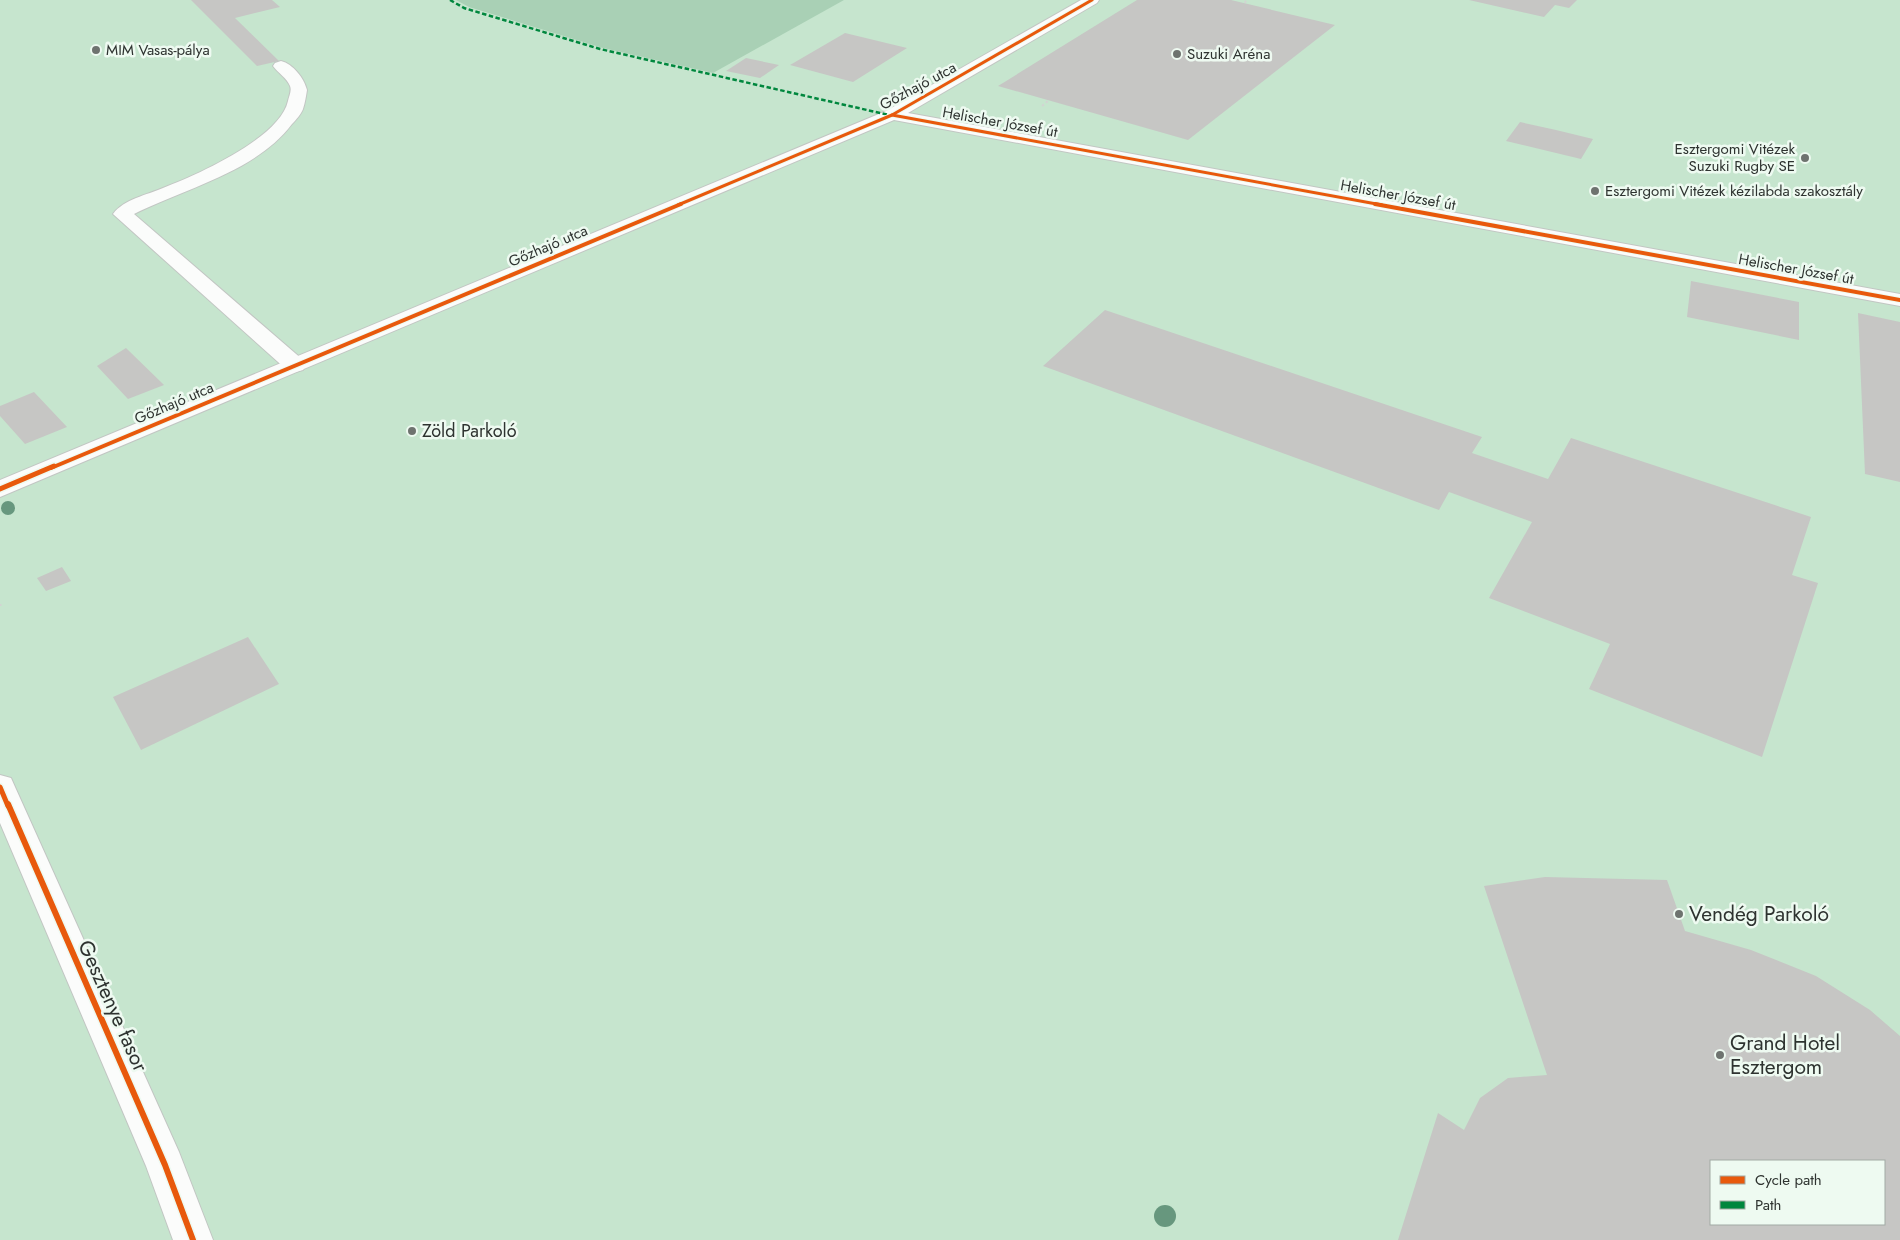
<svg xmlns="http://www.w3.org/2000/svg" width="1900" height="1240" viewBox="0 0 1900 1240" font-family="Jost,sans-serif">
<rect width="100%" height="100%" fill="#e4e9e5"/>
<path fill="#c6e5ce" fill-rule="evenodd" d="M0,0h1900v1240h-1900zM1711,1161h173v63h-173z"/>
<path fill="#a9d0b5" d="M456,0h388l-131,73 -110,-25 -134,-41z"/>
<g fill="#c6c6c4" fill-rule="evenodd">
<path d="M191,0h81l8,7 -45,11 44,43 -22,5z"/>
<path d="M1137,0h94l104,25 -147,115 -190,-54z"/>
<path d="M1469,0h108l-8,8 -14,-3 -11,12z"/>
<path d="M845,33l62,15 -54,34 -63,-17z"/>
<path d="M746,58l33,7 -19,13 -34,-7z"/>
<path d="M1520,122l36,8 37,9 -12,20 -75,-18z"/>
<path d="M1691,281l108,21v38l-112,-23z"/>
<path d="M1105,310l377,127 -10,16 76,26 23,-41 240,79 -19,58 26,8 -56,174 -173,-68 21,-45 -121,-46 43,-76 -83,-30 -10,18 -396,-144z"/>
<path d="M1858,313l42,9v160l-35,-8z"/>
<path d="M126,348l38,37 -36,14 -31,-33z"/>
<path d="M34,392l33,35 -42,17 -25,-28v-10z"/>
<path d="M62,567l9,14 -25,10 -9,-13z"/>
<path d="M248,637l31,47 -138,66 -28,-53z"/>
<path d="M1545,877l122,3 18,51 66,19 65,26 54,34 30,26v204h-502l40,-127 26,17 16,-32 28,-20 39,-3 -63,-189zM1711,1161h173v63h-173z"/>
</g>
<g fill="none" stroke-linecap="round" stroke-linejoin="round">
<g stroke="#c2c6c3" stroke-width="2">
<path id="service" d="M281,61c12,3 23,17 26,29 -1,6 -2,13 -4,19 -2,5 -7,11 -11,15 -36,48 -107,64 -158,90l169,146 3,5 -3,5 -8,2 -8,-2 -174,-156c11,-15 34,-19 50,-26 34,-13 117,-50 125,-87 1,-5 4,-10 2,-15 -3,-8 -12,-13 -17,-20l2,-3z"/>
</g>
<g stroke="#c2c6c3" stroke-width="2">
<g id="minor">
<path d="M1081,0h18l-2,3 -189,110 992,181v12l-1006,-186 -894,377v-17l886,-369z"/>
<path d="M0,775l11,3 4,9 164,365 34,88h-40l-27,-74 -146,-343z"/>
</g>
</g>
<g stroke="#d2d4d2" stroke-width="2" stroke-dasharray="2.5 2.5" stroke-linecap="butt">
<path d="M1245,3l1,-3"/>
<path d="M1042,106l7,-6"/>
</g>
<path stroke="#d2d4d2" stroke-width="3" stroke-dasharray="4 4" stroke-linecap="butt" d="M0,604v2"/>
<use href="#service" fill="#fbfcfb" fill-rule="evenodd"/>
<use href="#minor" fill="#fbfcfb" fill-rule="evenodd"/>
<path stroke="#00873e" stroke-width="2.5" stroke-dasharray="4.5 2.5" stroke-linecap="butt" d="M450,0l14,8 136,41 289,66"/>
<g stroke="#eefaf1" stroke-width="5">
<g id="cycleway-far3">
<path d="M892,115l490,90"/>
<path d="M678,205l214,-90 200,-115"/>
</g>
</g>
<g stroke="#eefaf1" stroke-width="6">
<g id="cycleway-far2">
<path d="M1375,204l525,96"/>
<path d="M51,468l630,-264"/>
</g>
</g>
<g stroke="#eefaf1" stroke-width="8">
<g id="cycleway-far1">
<path d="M0,489l54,-23"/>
<path d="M0,787l8,19"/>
</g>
</g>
<g stroke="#eefaf1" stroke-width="9">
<path id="cycleway" d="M8,804l157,361 28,75"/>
</g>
<use href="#cycleway-far3" stroke="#e8590c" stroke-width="3"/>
<use href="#cycleway-far2" stroke="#e8590c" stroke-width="4"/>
<use href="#cycleway-far1" stroke="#e8590c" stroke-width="5"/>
<use href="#cycleway" stroke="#e8590c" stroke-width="6"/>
</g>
<g fill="#67977e">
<circle cx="8" cy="508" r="7"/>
<circle cx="1165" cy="1216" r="11"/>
</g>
<g fill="#6e736f" stroke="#eefaf1" stroke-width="2">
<circle cx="96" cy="50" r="5"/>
<circle cx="1177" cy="54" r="5"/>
<circle cx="1805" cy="158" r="5"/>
<circle cx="1595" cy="191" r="5"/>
<circle cx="412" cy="431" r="5"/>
<circle cx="1679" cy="914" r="5"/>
<circle cx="1720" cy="1055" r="5"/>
</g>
<g text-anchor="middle" stroke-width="5" stroke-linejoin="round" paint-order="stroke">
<g font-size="15" fill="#2e3330" stroke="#eefaf1" text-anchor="start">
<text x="106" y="55">MIM Vasas-pálya</text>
<text x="1187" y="59">Suzuki Aréna</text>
<text x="1795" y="154" text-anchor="end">Esztergomi Vitézek<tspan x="1795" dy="17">Suzuki Rugby SE</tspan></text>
<text x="1605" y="196">Esztergomi Vitézek kézilabda szakosztály</text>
</g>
<g font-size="15" fill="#2e3330" stroke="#eefaf1">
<text transform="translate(918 86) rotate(-28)" y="5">Gőzhajó utca</text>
<text transform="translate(1000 122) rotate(10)" y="5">Helischer József út</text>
<text transform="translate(1398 195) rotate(10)" y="5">Helischer József út</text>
<text transform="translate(548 246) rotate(-23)" y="5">Gőzhajó utca</text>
<text transform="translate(1796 269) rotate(10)" y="5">Helischer József út</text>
<text transform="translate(174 403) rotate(-23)" y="5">Gőzhajó utca</text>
</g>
<g font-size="18" fill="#2e3330" stroke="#eefaf1" text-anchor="start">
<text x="422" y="437">Zöld Parkoló</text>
</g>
<g font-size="21" fill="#2e3330" stroke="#eefaf1" text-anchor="start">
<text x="1689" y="921">Vendég Parkoló</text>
<text x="1730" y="1050">Grand Hotel<tspan x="1730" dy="24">Esztergom</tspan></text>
</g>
<g font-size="21" fill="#2e3330" stroke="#eefaf1">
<text transform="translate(113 1006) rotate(66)" y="7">Gesztenye fasor</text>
</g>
</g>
<rect x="1710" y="1160" width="175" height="65" fill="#eefaf1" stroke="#a1aaa4"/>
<rect x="1720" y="1176" width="25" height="8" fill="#e8590c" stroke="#a1aaa4"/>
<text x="1755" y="1185" font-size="15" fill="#2e3330">Cycle path</text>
<rect x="1720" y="1201" width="25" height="8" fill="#00873e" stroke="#a1aaa4"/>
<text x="1755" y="1210" font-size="15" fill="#2e3330">Path</text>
</svg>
